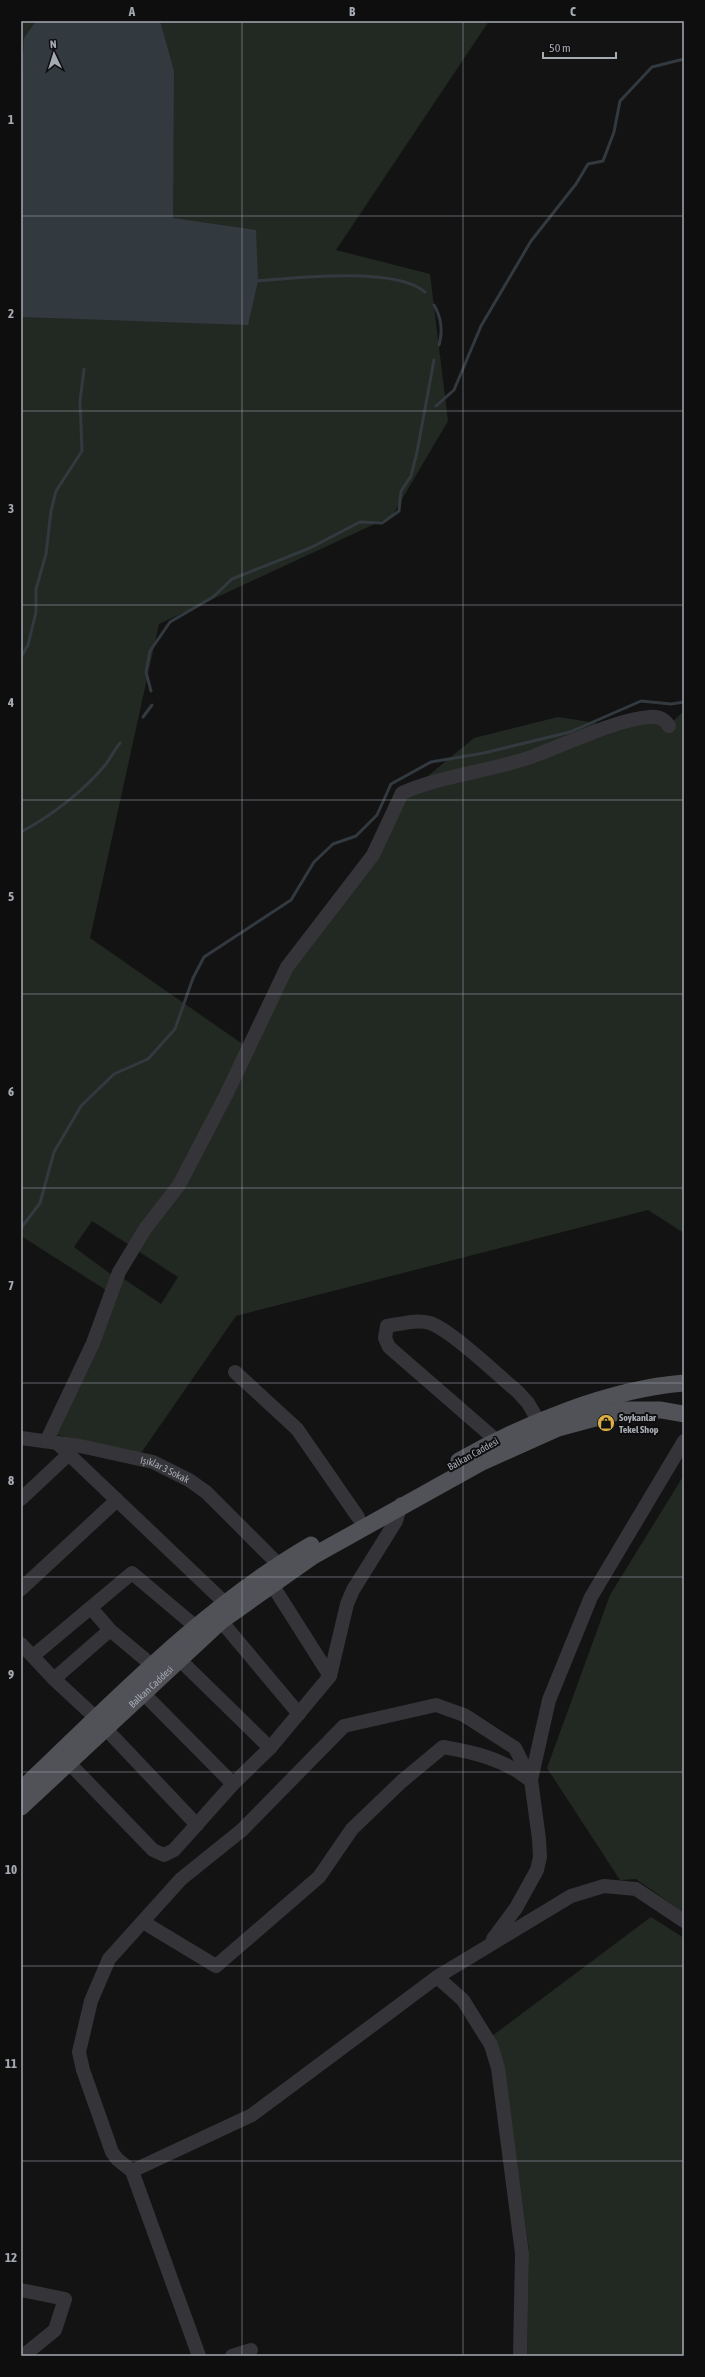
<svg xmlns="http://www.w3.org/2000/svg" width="705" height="2377" font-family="'Asap Condensed',sans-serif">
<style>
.green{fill:#222923}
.water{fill:#32393f}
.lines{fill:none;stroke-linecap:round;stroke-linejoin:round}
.stream{stroke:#32393f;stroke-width:3}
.minor{stroke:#353539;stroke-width:14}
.major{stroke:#515258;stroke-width:17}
.grid{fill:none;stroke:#a6aab3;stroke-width:1;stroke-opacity:0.55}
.labels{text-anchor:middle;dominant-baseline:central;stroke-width:4;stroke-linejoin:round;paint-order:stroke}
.poi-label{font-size:10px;font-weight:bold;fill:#a6aab3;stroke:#0e0e0f;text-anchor:start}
.street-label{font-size:10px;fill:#a6aab3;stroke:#0e0e0f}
.neatline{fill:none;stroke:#a6aab3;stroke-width:1.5}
.grid-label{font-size:13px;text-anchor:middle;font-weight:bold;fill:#a6aab3}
</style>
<rect width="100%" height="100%" fill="#131314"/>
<g class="green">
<path d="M 21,21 L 489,21 L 336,250 L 430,274 L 448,421 L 392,516 L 159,624 L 90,938 L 244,1045 L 176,1183 L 131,1246 L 92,1221 L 74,1247 L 112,1275 L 106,1290 L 21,1236 Z"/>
<path d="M 684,711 L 684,1233 L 648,1210 L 236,1316 L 141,1453 L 57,1435 L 121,1277 L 161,1304 L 178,1277 L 138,1251 L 290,967 L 405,799 L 421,788 L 648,719 L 667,727 Z"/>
<path d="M 558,717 L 603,724 L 528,753 L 423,780 L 474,738 Z"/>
<path d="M 684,1475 L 684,1913 L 636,1879 L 620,1880 L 547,1768 L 610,1595 Z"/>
<path d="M 651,1917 L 684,1938 L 684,2356 L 527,2356 L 529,2250 L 504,2066 L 492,2036 Z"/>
</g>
<path class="water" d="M 36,21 L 160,21 L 174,71 L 173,218 L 256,230 L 258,281 L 248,325 L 21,317 L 21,90 L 24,38 Z"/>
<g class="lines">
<g class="stream">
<path d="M 255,281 C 295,278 395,266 425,292"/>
<path d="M 434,305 C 441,317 443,331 439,345"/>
<path d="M 436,406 L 454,390 L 481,326 L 531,241 L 576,184 L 588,164 L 603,161 L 614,132 L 620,101 L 652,67 L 684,59"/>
<path d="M 21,657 L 28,645 L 36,612 L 36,589 L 46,554 L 51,511 L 56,491 L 82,451 L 80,401 L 84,369"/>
<path d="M 151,691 L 146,672 L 150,651 L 170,622 L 213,597 L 232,579 L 310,548 L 360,522 L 382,523 L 399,511 L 401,491 L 411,476 L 417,452 L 434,360"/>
<path d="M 143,717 L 152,705"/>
<path d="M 21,832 C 51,816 84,791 106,764 C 111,757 115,749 120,743"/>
<path d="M 21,1228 L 40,1203 L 54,1152 L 81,1106 L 114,1074 L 148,1059 L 175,1029 L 193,978 L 204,957 L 291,900 L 314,862 L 333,844 L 356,836 L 377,815 L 391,784 L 431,762 L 484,753 L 570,732 L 641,701 L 671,704 L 684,702"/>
</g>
<g class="minor">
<path d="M 235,1372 L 297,1429 L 358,1517"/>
<path id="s1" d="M 21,1438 L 80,1446 L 153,1462 L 189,1480 L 206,1492 L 278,1564"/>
<path d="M 47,1440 L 93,1343 L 119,1272 L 145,1229 L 179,1185 L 227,1093 L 287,967 L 373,855 L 402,793 C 443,775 488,772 531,757 C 565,745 614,720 649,717 C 658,716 664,718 669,726"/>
<path d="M 496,1440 L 389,1347 L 385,1338 L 387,1326 C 401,1324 416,1319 430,1323 C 451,1330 499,1376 518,1392 L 528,1403 L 539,1422"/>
<path d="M 57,1443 L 224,1602"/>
<path d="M 21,1499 L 69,1454"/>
<path d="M 271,1583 L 330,1676"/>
<path d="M 21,1589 L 117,1500"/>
<path d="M 91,1608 L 110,1630 L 153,1666"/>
<path d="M 221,1621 L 299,1714"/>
<path d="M 21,1644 L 54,1679 L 95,1717"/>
<path d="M 33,1656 L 132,1573 L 196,1627"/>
<path d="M 179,1659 L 270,1748"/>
<path d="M 54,1679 L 110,1630"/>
<path d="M 143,1693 L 233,1784"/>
<path d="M 105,1728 L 197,1825"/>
<path d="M 69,1763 L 153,1850 L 164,1855 L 174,1850 L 233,1784 L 270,1748 L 330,1676 L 347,1604 L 353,1590 L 396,1521 L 401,1504"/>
<path d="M 143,1922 L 216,1966 L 319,1877 L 352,1829 L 401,1782 L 443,1747 C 473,1752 503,1759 527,1778"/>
<path d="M 493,1939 L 516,1908 L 537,1870 L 540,1857 L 539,1839 L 531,1780 L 549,1700 L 591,1597 L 684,1441"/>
<path d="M 437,1977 L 463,2000 L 491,2045 L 498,2068 L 522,2253 L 520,2356"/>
<path d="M 132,2171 L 117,2159 L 112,2152 L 83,2070 L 79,2052 L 91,2001 L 109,1959 L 181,1879 L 242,1830 L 344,1726 L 436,1705 L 464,1715 L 515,1748 L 531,1780"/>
<path d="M 21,2290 L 65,2299 L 55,2330 L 23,2356"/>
<path d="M 199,2356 L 132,2171 L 252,2115 L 437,1977 L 571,1896 L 604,1886 L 636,1889 L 684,1921"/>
<path d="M 232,2356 L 251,2350"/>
</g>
<g class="major">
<path d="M 459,1461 C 524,1424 609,1389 684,1383"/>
<path d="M 21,1790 C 113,1703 201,1609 311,1545"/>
<path id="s2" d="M 21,1807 L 221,1621 L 313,1556 L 480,1463 L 558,1428 L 625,1410 L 661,1410 L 684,1414"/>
</g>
</g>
<path class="grid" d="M 242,21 L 242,2356M 463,21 L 463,2356M 21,216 L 684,216M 21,411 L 684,411M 21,605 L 684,605M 21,800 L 684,800M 21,994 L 684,994M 21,1188 L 684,1188M 21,1383 L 684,1383M 21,1577 L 684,1577M 21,1772 L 684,1772M 21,1966 L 684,1966M 21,2161 L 684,2161"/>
<defs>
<symbol id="shop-disc" viewBox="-11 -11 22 22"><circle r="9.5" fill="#daad45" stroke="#0e0e0f"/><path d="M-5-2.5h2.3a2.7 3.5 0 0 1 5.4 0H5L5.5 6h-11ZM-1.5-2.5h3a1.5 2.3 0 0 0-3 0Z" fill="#111"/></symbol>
</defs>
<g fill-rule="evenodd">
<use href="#shop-disc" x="596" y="1413" width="20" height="20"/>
</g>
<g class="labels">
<g class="poi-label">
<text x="619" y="1417">Soykanlar<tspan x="619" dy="12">Tekel Shop</tspan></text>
</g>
<g class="street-label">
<text transform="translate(473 1454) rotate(-29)">Balkan Caddesi</text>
<text stroke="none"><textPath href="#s1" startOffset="148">Işıklar 3 Sokak</textPath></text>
<text stroke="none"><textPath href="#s2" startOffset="177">Balkan Caddesi</textPath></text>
</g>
</g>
<rect width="705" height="2377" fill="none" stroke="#0e0e0f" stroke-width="44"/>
<g transform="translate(54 54) rotate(356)" stroke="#0e0e0f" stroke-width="3" paint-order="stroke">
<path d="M0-3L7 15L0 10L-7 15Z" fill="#a6aab3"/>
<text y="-6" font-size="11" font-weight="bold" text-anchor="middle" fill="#a6aab3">N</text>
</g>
<path d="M543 52v6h73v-6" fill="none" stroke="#a6aab3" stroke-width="2"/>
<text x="549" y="52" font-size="12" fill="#a6aab3" stroke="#0e0e0f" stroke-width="3" paint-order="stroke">50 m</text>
<rect x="22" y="22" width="661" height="2333" class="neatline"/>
<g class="grid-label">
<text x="132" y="16">A</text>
<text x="352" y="16">B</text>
<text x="573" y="16">C</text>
<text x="11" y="124">1</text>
<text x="11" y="318">2</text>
<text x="11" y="513">3</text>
<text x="11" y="707">4</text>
<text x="11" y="901">5</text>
<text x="11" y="1096">6</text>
<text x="11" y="1290">7</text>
<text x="11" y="1485">8</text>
<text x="11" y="1679">9</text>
<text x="11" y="1874">10</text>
<text x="11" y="2068">11</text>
<text x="11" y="2262">12</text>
</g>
</svg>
